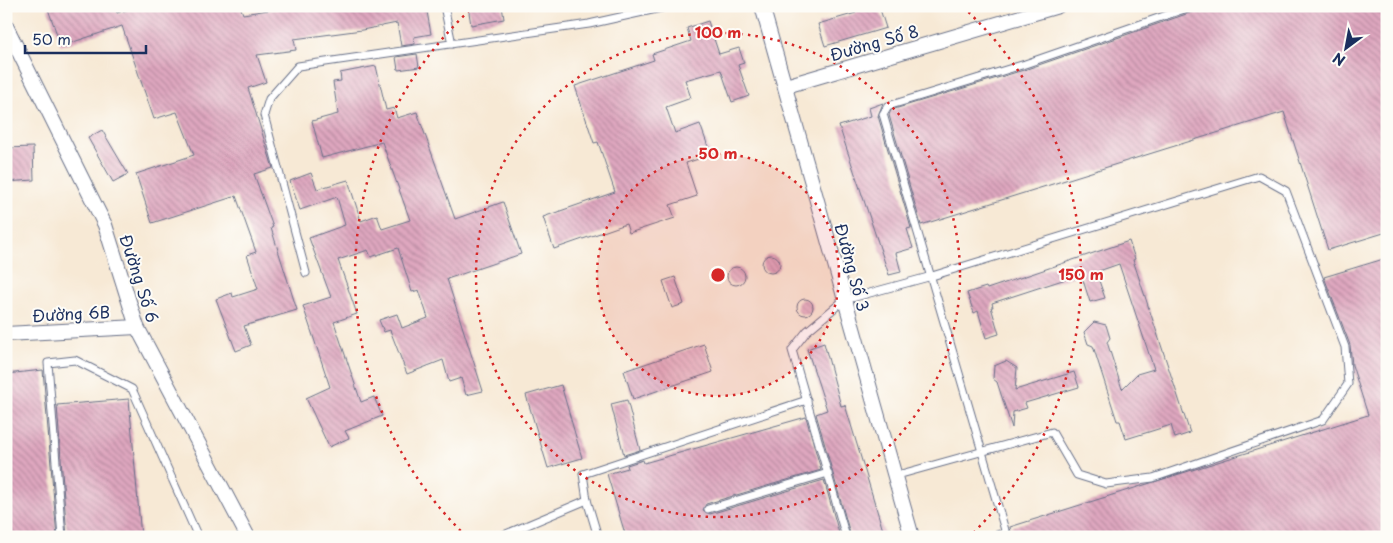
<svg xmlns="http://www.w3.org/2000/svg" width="1393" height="543" font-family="'Playpen Sans',sans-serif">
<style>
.building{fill:url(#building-back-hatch)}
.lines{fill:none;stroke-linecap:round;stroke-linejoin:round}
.service-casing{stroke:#687088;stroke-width:9}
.minor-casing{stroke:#687088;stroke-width:16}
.service{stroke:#fff;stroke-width:7}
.minor{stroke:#fff;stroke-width:14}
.ring{fill:none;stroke:#d62828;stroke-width:2.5;stroke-dasharray:2.5 5}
.labels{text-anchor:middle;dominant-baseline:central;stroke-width:4;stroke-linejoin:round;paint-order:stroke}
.street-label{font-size:16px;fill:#1b2f5e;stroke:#fdfcf7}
.centre{fill:#d62828;stroke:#fdfcf7;stroke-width:2.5}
.ring-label{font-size:15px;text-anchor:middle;font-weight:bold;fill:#d62828;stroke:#fdfcf7;stroke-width:4;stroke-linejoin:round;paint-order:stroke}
</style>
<defs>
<pattern id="building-back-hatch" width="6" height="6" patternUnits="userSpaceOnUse" patternTransform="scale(1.25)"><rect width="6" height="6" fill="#dfa7bf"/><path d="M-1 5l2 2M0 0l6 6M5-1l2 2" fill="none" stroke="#b4889e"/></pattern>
</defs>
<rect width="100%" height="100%" fill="#fdfcf7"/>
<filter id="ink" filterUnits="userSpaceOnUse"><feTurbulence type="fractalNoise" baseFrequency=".02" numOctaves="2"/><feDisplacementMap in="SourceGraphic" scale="10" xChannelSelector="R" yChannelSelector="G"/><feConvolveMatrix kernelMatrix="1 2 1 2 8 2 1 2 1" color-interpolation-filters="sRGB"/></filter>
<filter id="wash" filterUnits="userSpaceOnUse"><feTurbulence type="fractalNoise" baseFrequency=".0096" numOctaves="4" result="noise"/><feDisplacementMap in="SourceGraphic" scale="20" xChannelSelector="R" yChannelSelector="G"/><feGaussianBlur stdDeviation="1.12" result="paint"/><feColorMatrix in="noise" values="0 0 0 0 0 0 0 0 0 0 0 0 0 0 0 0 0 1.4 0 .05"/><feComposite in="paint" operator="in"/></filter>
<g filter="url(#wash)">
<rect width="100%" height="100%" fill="#f7e9d5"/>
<g id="blocks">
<g class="building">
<path d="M 56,6 L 115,6 L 117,13 L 139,6 L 240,6 L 243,14 L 294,6 L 426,6 L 431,34 L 414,37 L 415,44 L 401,46 L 397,23 L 362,30 L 294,39 L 296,50 L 257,55 L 266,82 L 248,88 L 273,168 L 254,174 L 273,227 L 271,228 L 297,310 L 244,326 L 251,345 L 236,351 L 216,299 L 232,293 L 233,297 L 258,289 L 247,255 L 256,252 L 236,196 L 152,223 L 136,174 L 194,155 L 177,112 L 154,119 L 122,26 L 61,46 L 48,9 Z"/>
<path d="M 468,6 L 502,6 L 504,19 L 471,25 Z"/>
<path d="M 854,6 L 879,6 L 886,28 L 825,46 L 818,24 L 856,13 Z"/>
<path d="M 1198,6 L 1387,6 L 1387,232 L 1328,250 L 1284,112 L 921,225 L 889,115 L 891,110 L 1027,69 L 1195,11 Z"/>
<path d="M 708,21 L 719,54 L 739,48 L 744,63 L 738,65 L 749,96 L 732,102 L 721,70 L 685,80 L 691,98 L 666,107 L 675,133 L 700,124 L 711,155 L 686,163 L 697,196 L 670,205 L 675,218 L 629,233 L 626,224 L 554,249 L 543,217 L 615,192 L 598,142 L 594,143 L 575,86 L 654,60 L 652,54 L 691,41 L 687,28 Z"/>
<path d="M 417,54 L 419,67 L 398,70 L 396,57 Z"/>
<path d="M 376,66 L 386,110 L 394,108 L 397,118 L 417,112 L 455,219 L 503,202 L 521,254 L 447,279 L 483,391 L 466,395 L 461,378 L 449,382 L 443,360 L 407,374 L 390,330 L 384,332 L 379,320 L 397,314 L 402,328 L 428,318 L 419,290 L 412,292 L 398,248 L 371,257 L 368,250 L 338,260 L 357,314 L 334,322 L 361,402 L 374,397 L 382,416 L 345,431 L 349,438 L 329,447 L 306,398 L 330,387 L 303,306 L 331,297 L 309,238 L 345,225 L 337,197 L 300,210 L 290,181 L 311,173 L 317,189 L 348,180 L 361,221 L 377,215 L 382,229 L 410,220 L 382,142 L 322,158 L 312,121 L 338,114 L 333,82 L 341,81 L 340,73 Z"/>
<path d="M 883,103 L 878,116 L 911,228 L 907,229 L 913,248 L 896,253 L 901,272 L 889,275 L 839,126 L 871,116 L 869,108 Z"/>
<path d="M 102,130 L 128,174 L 113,182 L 88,138 Z"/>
<path d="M 33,147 L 34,180 L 6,182 L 6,148 Z"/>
<path d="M 1129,241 L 1135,259 L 1133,260 L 1190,433 L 1175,438 L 1171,425 L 1126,439 L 1120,421 L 1117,421 L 1093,346 L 1088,344 L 1084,332 L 1094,322 L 1106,325 L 1110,338 L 1107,342 L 1122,389 L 1137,374 L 1154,369 L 1119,264 L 1096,272 L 1105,298 L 1090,302 L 1081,274 L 992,303 L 993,307 L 991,307 L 999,334 L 986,338 L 978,311 L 974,313 L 967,293 L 986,287 L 987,289 Z"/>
<circle cx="771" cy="264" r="9"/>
<path d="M 1387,258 L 1387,533 L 1375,537 L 1012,537 L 1010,527 L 1368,415 L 1352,365 L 1350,345 L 1324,277 Z"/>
<circle cx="736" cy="276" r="9"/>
<path d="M 675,277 L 684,304 L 672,308 L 663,281 Z"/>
<circle cx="805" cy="307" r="8"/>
<path d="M 824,343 L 841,406 L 845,405 L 885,537 L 851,537 L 816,414 L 827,410 L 807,349 Z"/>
<path d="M 704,344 L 713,372 L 633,399 L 624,371 Z"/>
<path d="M 1006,361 L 1017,368 L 1015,390 L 1074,372 L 1079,387 L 1025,403 L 1027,408 L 1013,412 L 1012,428 L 997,382 L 993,379 L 994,366 Z"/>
<path d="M 43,370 L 57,537 L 6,537 L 6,374 Z"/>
<path d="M 561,385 L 582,458 L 548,468 L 526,395 Z"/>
<path d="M 129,399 L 141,537 L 67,537 L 57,405 Z"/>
<path d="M 627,400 L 640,450 L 624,455 L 611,404 Z"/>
<path d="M 806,417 L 821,470 L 706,504 L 703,510 L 710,514 L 824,480 L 840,537 L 626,537 L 607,474 L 628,468 L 627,465 L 643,460 L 644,463 Z"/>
<path d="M 999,530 L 1001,537 L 988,537 L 988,534 Z"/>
</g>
</g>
</g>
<g filter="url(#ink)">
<use href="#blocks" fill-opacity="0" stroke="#687088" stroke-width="1"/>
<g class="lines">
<defs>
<g id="service">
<path d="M 444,6 L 452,44"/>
<path d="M 306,273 L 264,115 L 269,99 L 298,66 L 589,24 L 670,6"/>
<path d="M 708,509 L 828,473"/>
<path d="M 62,537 L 48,363 L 75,360 L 132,389 L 198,537"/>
<path d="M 499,537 L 587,500"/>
<path d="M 598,537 L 587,500 L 583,474 L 807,400"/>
<path d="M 846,537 L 792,350 L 807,331 L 844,300 L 932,276 L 1259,176 L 1286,191 L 1345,347 L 1348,384 L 1323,420 L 1153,478 L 1106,484 L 1077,475 L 1052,432 L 894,476"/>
<path d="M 1007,537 L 883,114 L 888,106 L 1025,64 L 1193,6"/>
</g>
<g id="minor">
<path d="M 762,6 L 912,537"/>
<path d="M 6,26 L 105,225 L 137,327 L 248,537"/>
<path d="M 786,86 L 1058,6"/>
<path d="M 6,334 L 137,327"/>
</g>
</defs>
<use href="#service" class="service-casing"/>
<use href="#minor" class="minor-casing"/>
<use href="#service" class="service"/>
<use href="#minor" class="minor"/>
</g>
</g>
<circle cx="718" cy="275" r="121" fill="#d62828" fill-opacity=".12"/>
<g class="ring">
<circle cx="718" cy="275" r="121"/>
<circle cx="718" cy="275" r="242"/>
<path d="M466 536A363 363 0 0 1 473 7M963 7A363 363 0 0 1 970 536"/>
</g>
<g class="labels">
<g class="street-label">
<text transform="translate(874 42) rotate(-16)">Đường Số 8</text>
<text transform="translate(853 267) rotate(75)">Đường Số 3</text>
<text transform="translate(140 278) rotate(72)">Đường Số 6</text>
<text transform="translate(71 313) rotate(-3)">Đường 6B</text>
</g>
</g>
<circle cx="718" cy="275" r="8" class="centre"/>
<g class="ring-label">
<text x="718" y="38">100 m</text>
<text x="718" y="159">50 m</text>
<text x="1081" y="280">150 m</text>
</g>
<rect width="1393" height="543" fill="none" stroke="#fdfcf7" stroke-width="25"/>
<g transform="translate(1346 48) rotate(212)" stroke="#fdfcf7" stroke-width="4" paint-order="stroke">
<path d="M0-4L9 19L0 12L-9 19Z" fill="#1b2f5e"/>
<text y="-8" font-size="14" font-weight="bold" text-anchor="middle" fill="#1b2f5e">N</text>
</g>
<path d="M25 45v8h121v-8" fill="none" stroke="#1b2f5e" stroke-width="2.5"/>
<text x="32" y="45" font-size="15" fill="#1b2f5e" stroke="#fdfcf7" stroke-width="4" paint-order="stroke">50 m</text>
</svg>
